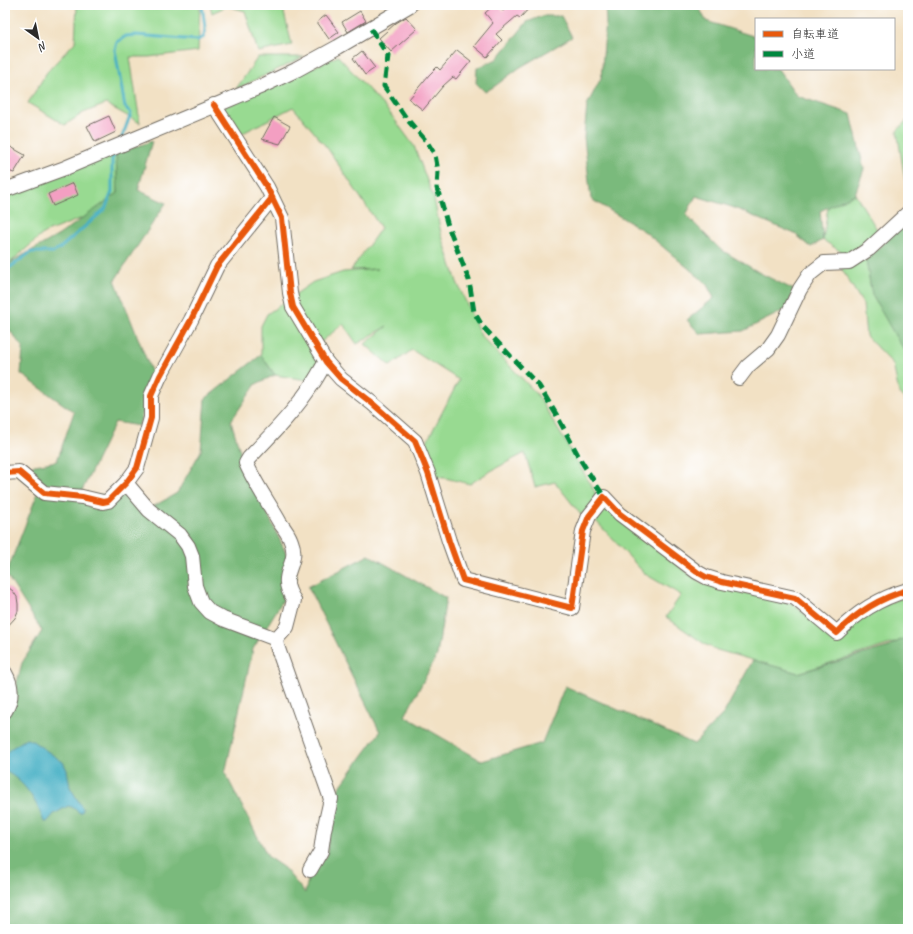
<svg xmlns="http://www.w3.org/2000/svg" width="913" height="934" font-family="Caveat,'Klee One',sans-serif">
<style>
.green{fill:#98da91;stroke:#62825e}
.forest{fill:#7aba7b;stroke:#527253}
.water{fill:#46b0c5;stroke:#386e78}
.lines{fill:none;stroke-linecap:round;stroke-linejoin:round}
.stream{stroke:#46b0c5;stroke-width:3}
.building{fill:#f39fc2}
.minor-casing{stroke:#716b61;stroke-width:16}
.minor{stroke:#fff;stroke-width:14}
.quiet{stroke:#00873e;stroke-width:5;stroke-dasharray:10 5;stroke-linecap:butt}
.cycleway-casing{stroke:#fff;stroke-width:8}
.cycleway{stroke:#e8590c;stroke-width:6}
</style>
<rect width="100%" height="100%" fill="#fff"/>
<filter id="ink" filterUnits="userSpaceOnUse"><feTurbulence type="fractalNoise" baseFrequency=".025" numOctaves="2"/><feDisplacementMap in="SourceGraphic" scale="8" xChannelSelector="R" yChannelSelector="G"/><feConvolveMatrix kernelMatrix="1 2 1 2 8 2 1 2 1" color-interpolation-filters="sRGB"/></filter>
<filter id="wash" filterUnits="userSpaceOnUse"><feTurbulence type="fractalNoise" baseFrequency=".012" numOctaves="4" result="noise"/><feDisplacementMap in="SourceGraphic" scale="16" xChannelSelector="R" yChannelSelector="G"/><feGaussianBlur stdDeviation="0.9" result="paint"/><feColorMatrix in="noise" values="0 0 0 0 0 0 0 0 0 0 0 0 0 0 0 0 0 1.4 0 .05"/><feComposite in="paint" operator="in"/></filter>
<g filter="url(#wash)">
<rect width="100%" height="100%" fill="#f2e1c4"/>
<g class="green">
<path d="M 77,5 L 200,5 L 198,51 L 149,57 L 130,57 L 140,123 L 106,104 L 83,113 L 65,125 L 28,103 L 47,72 L 75,42 Z"/>
<path d="M 210,5 L 288,5 L 284,13 L 292,45 L 258,52 L 245,11 L 227,6 L 212,13 Z"/>
<path d="M 338,56 L 389,112 L 414,146 L 434,199 L 441,233 L 457,282 L 481,336 L 537,394 L 594,490 L 596,496 L 591,507 L 581,515 L 555,482 L 535,487 L 525,453 C 506,463 487,472 470,484 L 445,478 L 433,477 L 424,447 L 459,380 L 412,350 L 390,366 L 365,344 L 387,326 L 357,344 L 343,324 L 321,342 L 337,367 L 313,381 L 275,375 L 261,355 L 261,326 L 267,314 L 313,282 L 343,272 L 378,269 L 351,270 L 381,228 L 328,149 L 293,107 L 241,134 L 222,108 Z"/>
<path d="M 258,57 L 304,57 L 236,89 Z"/>
<path d="M 908,119 L 908,184 L 905,180 L 897,131 Z"/>
<path d="M 116,154 L 118,193 L 90,215 L 44,233 L 5,267 L 5,184 Z"/>
<path d="M 855,194 L 880,234 L 846,255 L 823,240 L 828,207 Z"/>
<path d="M 860,260 L 866,260 L 872,295 L 908,354 L 908,404 L 899,393 L 893,364 L 866,336 L 863,304 L 841,268 Z"/>
<path d="M 602,506 L 701,583 L 792,603 L 831,637 L 879,606 L 908,596 L 908,636 L 897,642 L 798,673 L 717,650 L 706,645 L 666,617 L 681,595 L 645,574 L 596,521 L 596,514 Z"/>
</g>
<g class="forest">
<path d="M 605,5 L 698,5 L 706,21 L 756,37 L 756,69 L 778,69 L 797,96 L 851,114 L 864,169 L 855,194 L 820,211 L 823,240 L 811,247 L 795,234 L 732,207 L 696,196 L 686,215 L 720,249 L 760,273 L 794,290 L 787,309 L 743,331 L 700,334 L 687,320 L 714,298 L 706,283 L 644,231 L 591,199 L 584,137 L 587,105 L 601,78 L 606,22 Z"/>
<path d="M 543,16 L 561,16 L 572,37 L 519,68 L 495,86 L 485,92 L 476,83 L 477,68 L 497,59 L 527,22 Z"/>
<path d="M 152,141 L 138,190 L 166,203 L 115,280 L 153,376 L 139,426 L 115,422 L 78,499 L 125,491 L 149,509 L 177,493 L 201,451 L 205,399 L 261,355 L 275,375 L 256,384 L 231,421 L 243,461 L 297,577 L 253,649 L 225,773 L 268,857 L 284,868 L 305,893 L 310,870 L 327,856 L 331,799 L 380,732 L 308,587 L 369,555 L 446,598 L 437,655 L 405,716 L 482,761 L 542,743 L 565,686 L 694,744 L 724,713 L 753,660 L 798,673 L 888,647 L 908,636 L 908,929 L 5,929 L 5,721 L 15,702 L 17,682 L 22,663 L 42,631 L 6,574 L 42,482 L 19,468 L 57,461 L 74,412 L 21,374 L 23,348 L 5,324 L 5,268 L 13,261 L 59,235 L 118,193 L 116,154 Z"/>
<path d="M 908,219 L 908,355 L 897,339 L 872,295 L 866,260 Z"/>
</g>
<path class="water" d="M 26,739 L 31,740 L 63,762 L 67,770 L 70,787 L 83,809 L 82,812 L 80,813 L 72,807 L 68,806 L 54,814 L 47,822 L 44,822 C 36,801 26,782 5,771 L 5,755 L 10,749 Z"/>
<g class="lines">
<g class="stream">
<path d="M 121,140 L 131,113 L 125,107 L 115,50 L 117,42 L 126,36 L 136,35 L 197,40 L 204,37 L 205,27 L 202,5"/>
<path d="M 5,271 L 31,252 L 54,252 L 59,249 L 105,209 L 112,192 L 112,159 L 115,153"/>
</g>
</g>
<g id="blocks">
<g class="building">
<path d="M 494,5 L 498,5 L 503,11 L 509,5 L 532,5 L 520,18 L 517,16 L 496,34 L 502,40 L 487,57 L 474,46 L 493,23 L 485,13 Z"/>
<path d="M 360,11 L 366,21 L 348,32 L 342,22 Z"/>
<path d="M 326,15 L 339,32 L 329,39 L 317,22 Z"/>
<path d="M 406,17 L 417,29 L 391,52 L 379,38 L 396,23 Z"/>
<path d="M 457,50 L 471,61 L 456,79 L 453,77 L 443,86 L 423,110 L 409,99 L 429,75 L 437,67 L 440,70 Z"/>
<path d="M 362,51 L 375,68 L 365,75 L 353,58 Z"/>
<path d="M 109,116 L 116,132 L 95,142 L 87,126 Z"/>
<path d="M 274,117 L 290,126 L 280,144 L 262,139 Z"/>
<path d="M 9,146 L 25,155 L 14,173 L 5,170 L 5,152 Z"/>
<path d="M 73,183 L 78,195 L 53,206 L 48,194 Z"/>
<path d="M 5,585 L 13,591 L 17,597 L 18,604 L 18,611 L 15,618 L 5,629 Z"/>
</g>
</g>
</g>
<g filter="url(#ink)">
<use href="#blocks" fill-opacity="0" stroke="#716b61" stroke-width="1"/>
<g class="lines">
<defs>
<g id="minor">
<path d="M 214,105 L 267,187 L 282,218 L 290,293 L 293,307 L 326,362 L 341,379 L 373,404 L 415,441 L 428,473 L 449,541 L 463,580 L 572,608 L 583,531 L 589,516 L 604,497 L 620,514 L 697,572 L 706,577 L 722,582 L 795,598 L 837,633 C 857,612 880,598 908,590"/>
<path d="M 5,190 L 65,168 L 262,86 L 296,70 L 338,47 L 410,5"/>
<path d="M 739,378 L 748,366 L 768,349 L 778,335 L 800,289 L 810,274 L 824,263 L 849,262 L 869,249 L 908,213"/>
<path d="M 5,473 L 19,472 L 44,493 L 82,497 L 103,502 L 108,501 L 126,483 L 137,468 L 151,418 L 151,396 L 160,376 L 191,320 L 217,266 L 272,198"/>
<path d="M 126,483 L 149,510 L 180,535 L 188,546 L 192,556 L 195,586 L 201,602 L 210,612 L 223,619 L 276,639"/>
<path d="M 276,639 L 287,627 L 294,600 C 275,573 301,566 291,541 C 289,535 284,528 280,523 C 269,503 255,484 246,463 L 249,458 C 272,434 295,411 313,383 C 318,376 321,369 326,362"/>
<path d="M 276,639 L 277,646 L 331,799 L 324,830 L 321,851 L 310,870"/>
<path d="M 5,673 C 12,685 13,699 5,711"/>
</g>
</defs>
<use href="#minor" class="minor-casing"/>
<use href="#minor" class="minor"/>
<path class="quiet" d="M 371,29 L 388,56 L 384,86 L 406,118 L 427,142 L 435,155 L 438,171 L 437,188 L 448,226 L 469,280 L 474,312 L 483,327 L 539,386 L 556,414 L 580,459 L 604,497"/>
<defs>
<g id="cycleway">
<path d="M 214,105 L 267,187 L 282,218 L 290,293 L 293,307 L 326,362 L 341,379 L 373,404 L 415,441 L 428,473 L 449,541 L 463,580 L 572,608 L 583,531 L 589,516 L 604,497 L 620,514 L 697,572 L 706,577 L 722,582 L 795,598 L 837,633 C 857,612 880,598 908,590"/>
<path d="M 5,473 L 19,472 L 44,493 L 82,497 L 103,502 L 108,501 L 126,483 L 137,468 L 151,418 L 151,396 L 160,376 L 191,320 L 217,266 L 272,198"/>
</g>
</defs>
<use href="#cycleway" class="cycleway-casing"/>
<use href="#cycleway" class="cycleway"/>
</g>
</g>
<rect width="913" height="934" fill="none" stroke="#fff" stroke-width="20"/>
<rect x="755" y="18" width="140" height="52" fill="#ffffff" stroke="#aaaaaa"/>
<rect x="763" y="31" width="20" height="6" fill="#e8590c" stroke="#aaaaaa"/>
<text x="791" y="38" font-size="12" fill="#2b2b2b">自転車道</text>
<rect x="763" y="51" width="20" height="6" fill="#00873e" stroke="#aaaaaa"/>
<text x="791" y="58" font-size="12" fill="#2b2b2b">小道</text>
<g transform="translate(38 38) rotate(147)" stroke="#ffffff" stroke-width="3" paint-order="stroke">
<path d="M0-3L7 15L0 10L-7 15Z" fill="#2b2b2b"/>
<text y="-6" font-size="11" font-weight="bold" text-anchor="middle" fill="#2b2b2b">N</text>
</g>
</svg>
